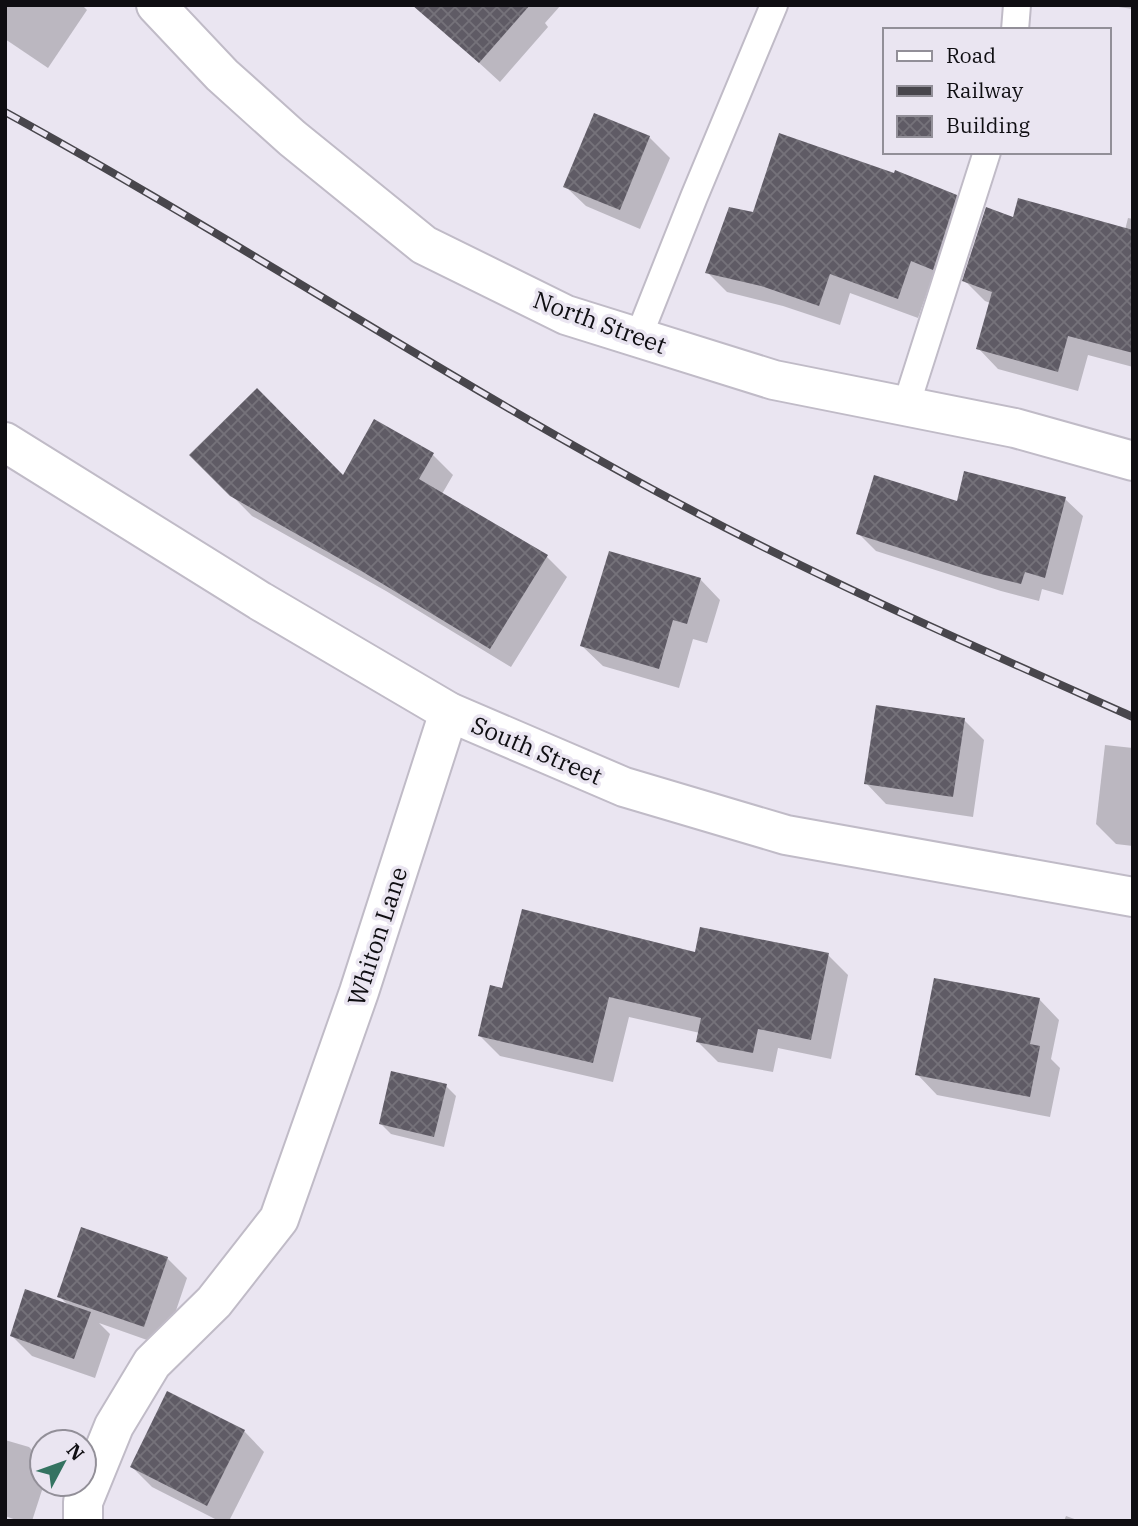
<svg xmlns="http://www.w3.org/2000/svg" width="1138" height="1526" font-family="'IBM Plex Serif',serif">
<style>
.shadow{fill:#0003}
.building{fill:url(#building-cross-hatch)}
.lines{fill:none;stroke-linecap:round;stroke-linejoin:round}
.lane-casing{stroke:#c0bbc7;stroke-width:30}
.street-casing{stroke:#c0bbc7;stroke-width:42}
.secondary-casing{stroke:#c0bbc7;stroke-width:42}
.lane{stroke:#fff;stroke-width:26}
.street{stroke:#fff;stroke-width:38}
.secondary{stroke:#fff;stroke-width:38}
.rail-casing{stroke:#48464c;stroke-width:8}
.rail{stroke:#eae5f1;stroke-width:5;stroke-dasharray:16;stroke-linecap:butt}
.labels{text-anchor:middle;dominant-baseline:central;stroke-width:7;stroke-linejoin:round;paint-order:stroke}
.street-label{font-size:24px;fill:#0f0e12;stroke:#eae5f1}
</style>
<defs>
<pattern id="building-cross-hatch" width="8" height="8" patternUnits="userSpaceOnUse" patternTransform="scale(1.75)"><rect width="8" height="8" fill="#5f5b65"/><path d="M0 0l8 8M0 8l8-8" fill="none" stroke="#75727a"/></pattern>
</defs>
<rect width="100%" height="100%" fill="#eae5f1"/>
<g class="shadow">
<path d="M 5,5 L 82,5 L 87,10 L 48,68 L 5,39 Z"/>
<path d="M 460,5 L 561,5 L 545,23 L 548,27 L 500,82 L 440,27 Z"/>
<path d="M 1104,5 L 1133,5 L 1133,9 Z"/>
<path d="M 595,115 L 649,137 L 670,158 L 640,229 L 586,206 L 565,186 Z"/>
<path d="M 956,196 L 976,217 L 953,289 L 931,281 L 918,318 L 850,293 L 840,325 L 783,306 L 727,292 L 707,272 L 754,214 Z"/>
<path d="M 1128,218 L 1133,219 L 1133,367 L 1088,355 L 1078,391 L 998,369 L 978,348 L 990,303 L 985,301 L 964,280 L 1014,220 L 1125,230 Z"/>
<path d="M 192,455 L 343,478 L 433,455 L 453,475 L 442,494 L 547,557 L 567,577 L 511,667 L 386,591 L 252,516 Z"/>
<path d="M 1065,499 L 1083,516 L 1063,595 L 1042,589 L 1039,601 L 1001,591 L 876,551 L 858,533 L 958,503 Z"/>
<path d="M 700,579 L 720,600 L 707,643 L 693,639 L 679,688 L 603,666 L 582,646 Z"/>
<path d="M 964,720 L 984,740 L 973,817 L 886,804 L 866,783 Z"/>
<path d="M 1105,745 L 1133,748 L 1133,846 L 1116,844 L 1096,824 Z"/>
<path d="M 697,954 L 828,955 L 848,975 L 831,1059 L 778,1048 L 773,1072 L 718,1062 L 698,1042 L 700,1033 L 629,1017 L 613,1082 L 500,1056 L 480,1036 L 503,991 Z"/>
<path d="M 1039,999 L 1059,1020 L 1051,1059 L 1060,1068 L 1050,1117 L 937,1095 L 917,1074 Z"/>
<path d="M 446,1086 L 456,1096 L 444,1147 L 391,1134 L 381,1124 Z"/>
<path d="M 167,1258 L 187,1278 L 164,1346 L 99,1323 L 110,1334 L 95,1378 L 32,1356 L 12,1336 L 70,1307 L 59,1296 Z"/>
<path d="M 244,1431 L 264,1452 L 229,1521 L 219,1521 L 152,1487 L 132,1467 Z"/>
<path d="M 5,1440 L 29,1447 L 42,1460 L 42,1484 L 44,1484 L 32,1521 L 19,1521 L 5,1516 Z"/>
<path d="M 1066,1516 L 1080,1521 L 1064,1521 Z"/>
</g>
<g class="building">
<path d="M 412,5 L 530,5 L 479,63 Z"/>
<path d="M 594,113 L 650,136 L 620,210 L 563,187 Z"/>
<path d="M 779,133 L 894,173 L 895,170 L 957,195 L 933,270 L 911,261 L 898,299 L 830,274 L 819,306 L 761,286 L 705,273 L 729,207 L 753,212 Z"/>
<path d="M 1018,198 L 1133,230 L 1133,353 L 1068,336 L 1058,372 L 976,349 L 992,292 L 962,281 L 986,207 L 1013,217 Z"/>
<path d="M 257,388 L 343,475 L 374,419 L 434,453 L 419,479 L 548,555 L 490,649 L 363,572 L 230,496 L 189,455 Z"/>
<path d="M 964,471 L 1066,497 L 1045,578 L 1025,572 L 1021,584 L 981,574 L 856,534 L 874,475 L 957,501 Z"/>
<path d="M 609,551 L 701,578 L 687,624 L 673,620 L 659,669 L 580,646 Z"/>
<path d="M 876,705 L 965,718 L 953,797 L 864,784 Z"/>
<path d="M 522,909 L 695,952 L 700,927 L 829,953 L 811,1040 L 758,1029 L 753,1053 L 696,1042 L 701,1018 L 609,997 L 593,1063 L 478,1036 L 490,985 L 502,988 Z"/>
<path d="M 934,978 L 1040,998 L 1030,1044 L 1040,1046 L 1030,1097 L 915,1075 Z"/>
<path d="M 391,1071 L 447,1084 L 434,1137 L 379,1124 Z"/>
<path d="M 81,1227 L 168,1257 L 144,1327 L 57,1297 Z"/>
<path d="M 25,1289 L 91,1312 L 74,1359 L 10,1336 Z"/>
<path d="M 167,1391 L 245,1430 L 207,1506 L 130,1467 Z"/>
</g>
<g class="lines">
<defs>
<g id="lane">
<path d="M 1015,30 L 1017,5"/>
<path d="M 638,338 L 694,197 L 774,5"/>
<path d="M 906,406 L 987,152"/>
</g>
<path id="street" d="M 83,1521 L 83,1502 L 114,1426 L 152,1363 L 214,1302 L 279,1219 L 359,992 L 449,712"/>
<g id="secondary">
<path d="M 156,5 L 222,75 L 292,138 L 424,245 L 566,315 L 774,380 L 1015,428 L 1133,461"/>
<path d="M 5,442 L 260,601 L 449,712 L 624,787 L 786,835 L 1133,897"/>
</g>
</defs>
<use href="#lane" class="lane-casing"/>
<use href="#street" class="street-casing"/>
<use href="#secondary" class="secondary-casing"/>
<use href="#lane" class="lane"/>
<use href="#street" class="street"/>
<use href="#secondary" class="secondary"/>
<defs>
<path id="rail" d="M 5,112 C 233,237 449,381 678,503 C 826,582 980,649 1133,717"/>
</defs>
<use href="#rail" class="rail-casing"/>
<use href="#rail" class="rail"/>
</g>
<g class="labels">
<g class="street-label">
<text transform="translate(600 322) rotate(20)">North Street</text>
<text transform="translate(537 750) rotate(23)">South Street</text>
<text transform="translate(377 936) rotate(-72)">Whiton Lane</text>
</g>
</g>
<rect width="1138" height="1526" fill="none" stroke="#0f0e12" stroke-width="14"/>
<rect x="883" y="28" width="228" height="126" fill="#eae5f1" stroke="#928f98" stroke-width="2"/>
<rect x="897" y="51" width="35" height="10" fill="#ffffff" stroke="#928f98" stroke-width="2"/>
<text x="946" y="63" font-size="21" fill="#0f0e12">Road</text>
<rect x="897" y="86" width="35" height="10" fill="#48464c" stroke="#928f98" stroke-width="2"/>
<text x="946" y="98" font-size="21" fill="#0f0e12">Railway</text>
<rect x="897" y="116" width="35" height="21" fill="url(#building-cross-hatch)" stroke="#928f98" stroke-width="2"/>
<text x="946" y="133" font-size="21" fill="#0f0e12">Building</text>
<g transform="translate(63 1463) rotate(49)"><circle r="33" fill="#eae5f1" stroke="#928f98" stroke-width="2"/>
<path d="M0-5L12 26L0 18L-12 26Z" fill="#347361"/>
<text y="-10" font-size="19" font-weight="bold" text-anchor="middle" fill="#0f0e12">N</text>
</g>
</svg>
